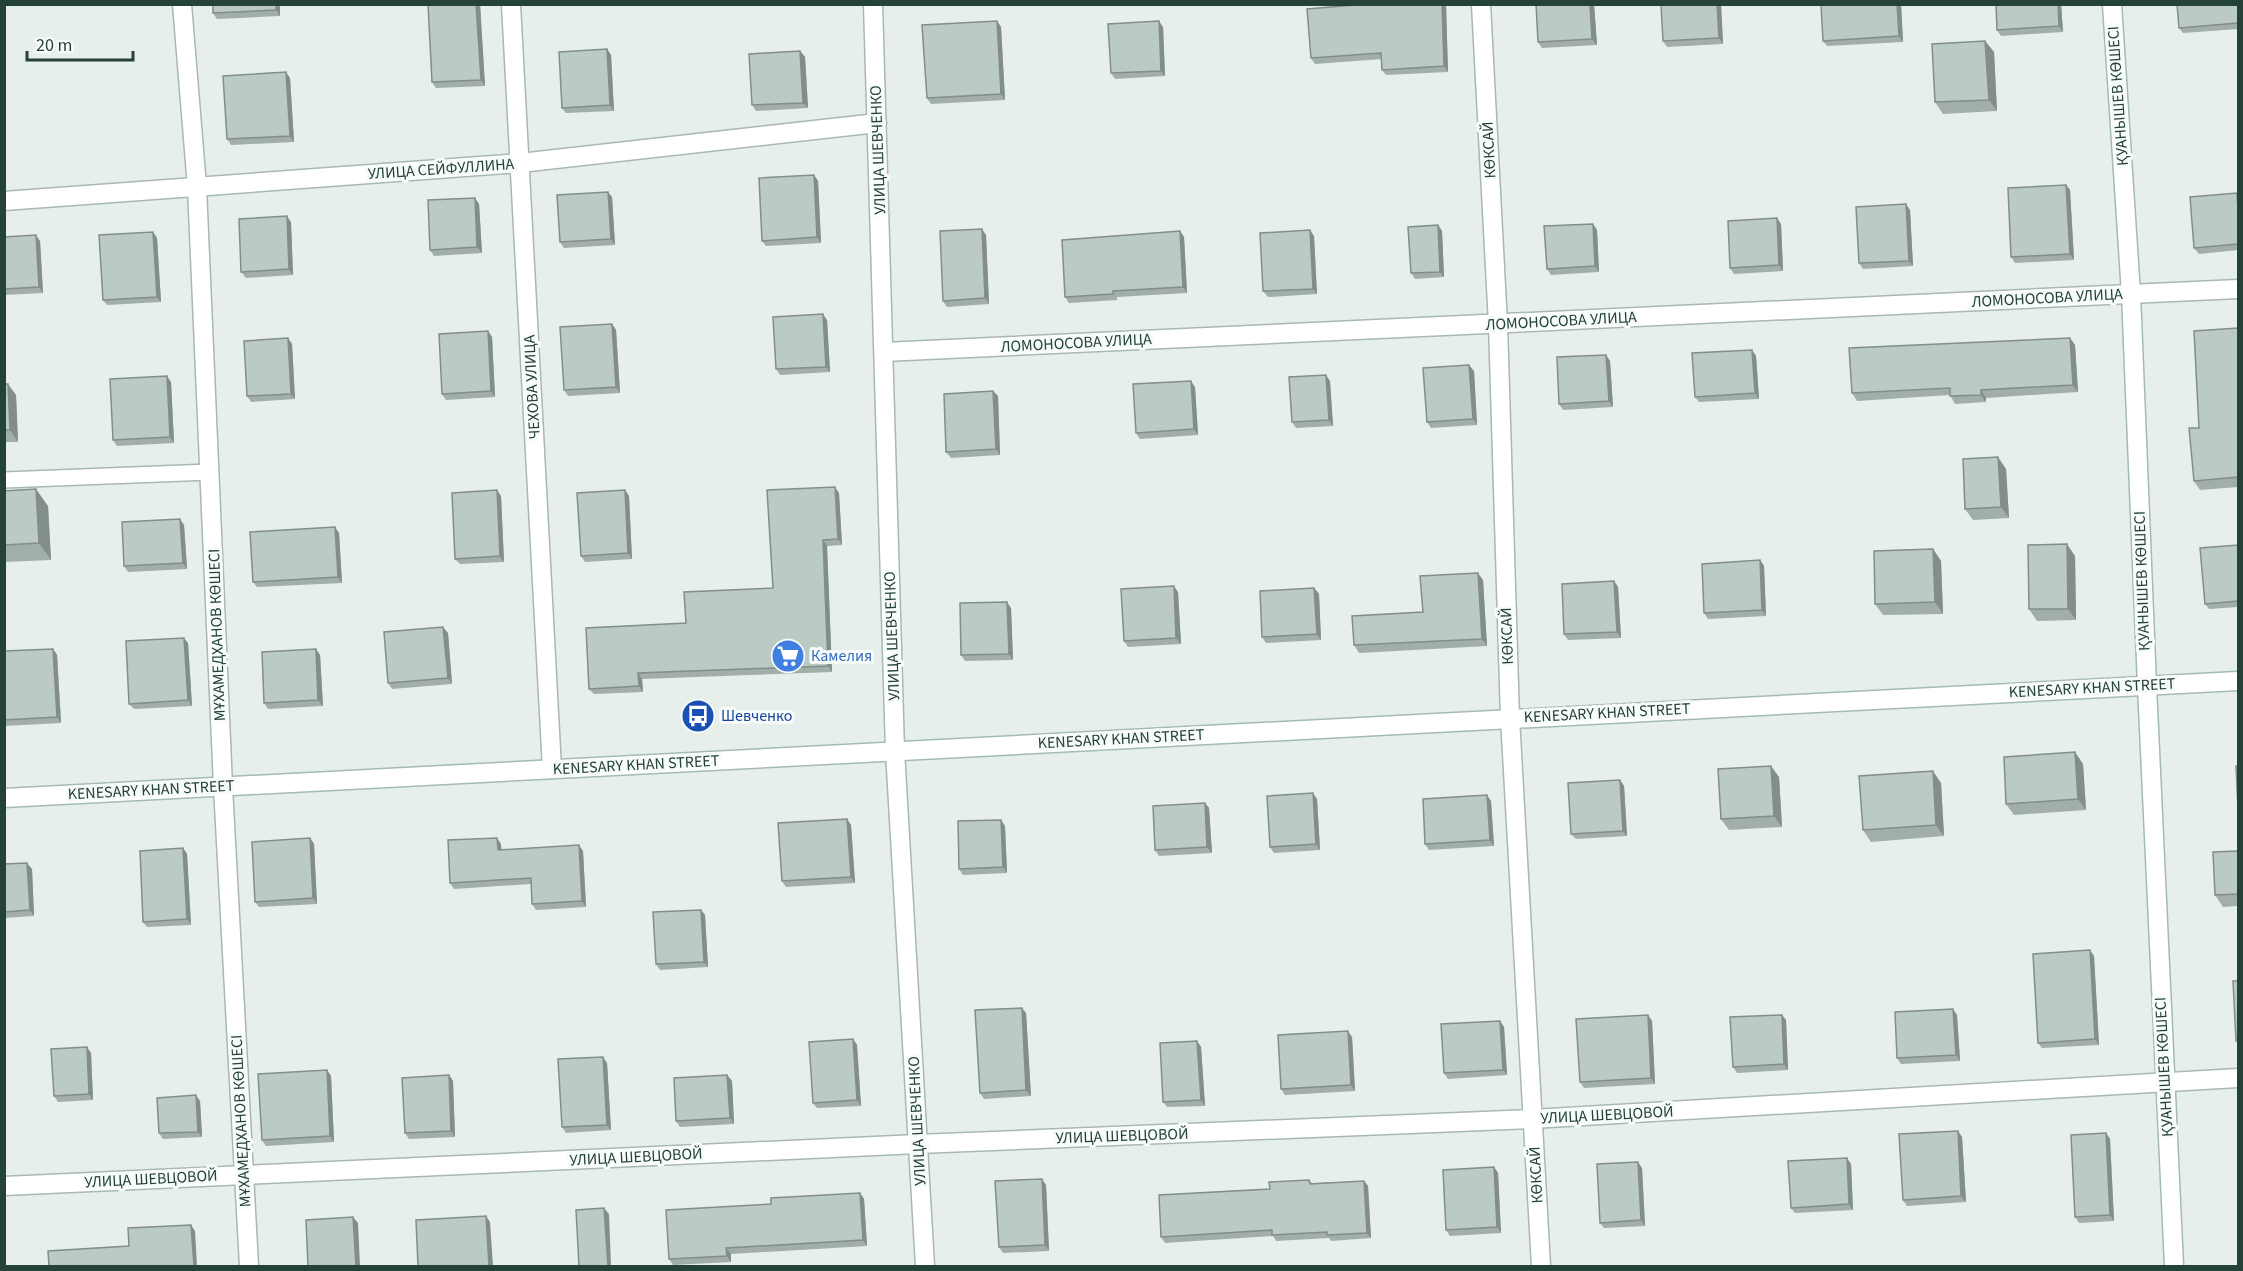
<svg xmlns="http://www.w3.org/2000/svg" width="2243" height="1271" font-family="'Source Sans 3',sans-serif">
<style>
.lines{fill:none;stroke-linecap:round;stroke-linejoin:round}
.lane-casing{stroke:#a8b8b2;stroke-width:18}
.street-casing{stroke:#a8b8b2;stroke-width:21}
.secondary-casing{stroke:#a4bbb3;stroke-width:21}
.lane{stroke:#fff;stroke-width:15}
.street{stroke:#fff;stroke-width:18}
.secondary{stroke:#fff;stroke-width:18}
.wall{fill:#a1aea9}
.shaded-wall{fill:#838d89}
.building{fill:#bbcac4;stroke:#838d89;stroke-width:1.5}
.labels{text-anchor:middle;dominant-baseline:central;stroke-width:6;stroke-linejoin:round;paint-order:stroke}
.street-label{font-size:16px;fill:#24423a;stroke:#f7fbf9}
.shop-label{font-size:16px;fill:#366cbe;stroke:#f7fbf9;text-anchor:start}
.transit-label{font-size:16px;fill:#164399;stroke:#f7fbf9;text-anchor:start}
</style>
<rect width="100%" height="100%" fill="#e6efeb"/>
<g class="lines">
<defs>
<path id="lane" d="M 4,480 L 210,472"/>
<g id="street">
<path d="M 182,4 L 197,187 L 223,787 L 249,1266"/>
<path d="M 511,4 L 552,769"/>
<path d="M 873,4 L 895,751 L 925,1266"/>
<path d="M 1481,4 L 1498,324 L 1510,718 L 1541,1266"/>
<path d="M 4,201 L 520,163 L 877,123"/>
<path d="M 884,352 L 2238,289"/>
<path d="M 4,1186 L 918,1144 L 1532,1119 L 2238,1078"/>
</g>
<g id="secondary">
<path d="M 2112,4 L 2131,294 L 2147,686 L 2174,1266"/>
<path d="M 4,798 L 2238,681"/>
</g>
</defs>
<use href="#lane" class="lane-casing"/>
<use href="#street" class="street-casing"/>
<use href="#secondary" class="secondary-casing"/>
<use href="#lane" class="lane"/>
<use href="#street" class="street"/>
<use href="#secondary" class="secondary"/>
</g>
<g class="wall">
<path d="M 213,4 L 280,4 L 280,16 L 217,19 L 213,13 Z"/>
<path d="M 428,4 L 480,4 L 485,86 L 436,88 L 432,82 Z"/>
<path d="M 1446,4 L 1448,72 L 1386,75 L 1382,70 L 1382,59 L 1315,64 L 1311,58 Z"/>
<path d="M 1536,4 L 1594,4 L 1597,45 L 1542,48 L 1538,42 Z"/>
<path d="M 1721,4 L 1723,44 L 1667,47 L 1663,41 Z"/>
<path d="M 1901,4 L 1903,42 L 1827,46 L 1823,41 Z"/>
<path d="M 2061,4 L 2063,32 L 2001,36 L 1997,30 Z"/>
<path d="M 2238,4 L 2238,29 L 2183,33 L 2179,28 Z"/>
<path d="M 997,21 L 1001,27 L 1005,100 L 931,104 L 927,98 Z"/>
<path d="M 1163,27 L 1165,76 L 1115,79 L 1111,73 Z"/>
<path d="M 1985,41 L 1994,52 L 1997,111 L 1943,114 L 1935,102 Z"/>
<path d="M 607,49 L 611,55 L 614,111 L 566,113 L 562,108 Z"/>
<path d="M 800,51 L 805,57 L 808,108 L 756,111 L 752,105 Z"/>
<path d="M 290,78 L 294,142 L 231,145 L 227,139 Z"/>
<path d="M 814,175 L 818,181 L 821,243 L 766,246 L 762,241 Z"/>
<path d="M 2066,185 L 2070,190 L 2074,260 L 2015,263 L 2011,257 Z"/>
<path d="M 2238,194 L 2238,250 L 2199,254 L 2194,248 Z"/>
<path d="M 612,197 L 615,245 L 564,248 L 560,242 Z"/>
<path d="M 479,204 L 482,253 L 434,256 L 430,250 Z"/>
<path d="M 1910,210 L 1913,266 L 1863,269 L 1859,263 Z"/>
<path d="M 291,222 L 293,275 L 246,278 L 241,272 Z"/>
<path d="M 1593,224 L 1597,230 L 1599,272 L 1551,275 L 1547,269 Z"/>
<path d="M 1781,224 L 1783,271 L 1734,274 L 1730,268 Z"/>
<path d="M 1438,225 L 1442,231 L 1444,277 L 1415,279 L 1411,273 Z"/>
<path d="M 1180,231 L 1184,237 L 1187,293 L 1117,297 L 1117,300 L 1069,303 L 1065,297 Z"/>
<path d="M 153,232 L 157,238 L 161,302 L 107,305 L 103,300 Z"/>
<path d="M 986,235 L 989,304 L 947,307 L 943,301 Z"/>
<path d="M 1314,236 L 1317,294 L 1268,297 L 1263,291 Z"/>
<path d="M 4,237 L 40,241 L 43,293 L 4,295 Z"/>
<path d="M 827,320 L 830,372 L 780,375 L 776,369 Z"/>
<path d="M 612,324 L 616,330 L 620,393 L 568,396 L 564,390 Z"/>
<path d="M 2238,328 L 2238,487 L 2200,490 L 2194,481 L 2199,428 Z"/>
<path d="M 488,331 L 492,337 L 495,397 L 446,400 L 442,394 Z"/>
<path d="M 2070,338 L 2075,345 L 2078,392 L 1986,398 L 1986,402 L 1955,404 L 1950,395 L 1857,401 L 1852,393 Z"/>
<path d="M 292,344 L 295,399 L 251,402 L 247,396 Z"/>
<path d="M 1752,350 L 1756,356 L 1759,399 L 1699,402 L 1695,397 Z"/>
<path d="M 1606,355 L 1610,361 L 1613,407 L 1563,410 L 1559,404 Z"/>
<path d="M 1474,371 L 1477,425 L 1431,428 L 1427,422 Z"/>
<path d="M 1330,381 L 1333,426 L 1296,428 L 1292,422 Z"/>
<path d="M 171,382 L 174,443 L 117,446 L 113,440 Z"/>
<path d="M 4,384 L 16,395 L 18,442 L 4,442 Z"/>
<path d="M 1195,387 L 1198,435 L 1140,439 L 1136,433 Z"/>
<path d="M 998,396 L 1000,455 L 951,458 L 946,452 Z"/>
<path d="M 2006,469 L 2009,518 L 1973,520 L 1965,509 Z"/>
<path d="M 625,490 L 629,496 L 632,559 L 585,562 L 581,556 Z"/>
<path d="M 4,491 L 48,506 L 51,560 L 4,562 Z"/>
<path d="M 839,493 L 842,545 L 827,546 L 832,672 L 642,679 L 643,692 L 594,694 L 589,689 L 686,623 L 773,588 Z"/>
<path d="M 501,496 L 504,562 L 460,564 L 455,559 Z"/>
<path d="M 184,525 L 187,569 L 128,572 L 124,566 Z"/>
<path d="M 339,533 L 342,583 L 257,587 L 253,582 Z"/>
<path d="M 2238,545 L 2238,607 L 2209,609 L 2205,604 Z"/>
<path d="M 1933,549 L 1941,561 L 1943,614 L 1883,615 L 1875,604 Z"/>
<path d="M 2075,556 L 2076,620 L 2037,621 L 2029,609 Z"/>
<path d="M 1760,560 L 1764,566 L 1766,616 L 1708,619 L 1704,613 Z"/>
<path d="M 1483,580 L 1487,646 L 1359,653 L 1354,645 L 1423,612 Z"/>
<path d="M 1614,581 L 1618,587 L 1621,638 L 1568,640 L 1564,634 Z"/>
<path d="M 1314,588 L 1319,594 L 1321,640 L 1266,643 L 1262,637 Z"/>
<path d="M 1178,592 L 1181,644 L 1128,647 L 1124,641 Z"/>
<path d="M 1011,608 L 1013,660 L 965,661 L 961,655 Z"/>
<path d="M 448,633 L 452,684 L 392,689 L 388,683 Z"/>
<path d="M 188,643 L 192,706 L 134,709 L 129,704 Z"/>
<path d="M 53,649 L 57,655 L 61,723 L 4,726 L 4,651 Z"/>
<path d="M 316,649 L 320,655 L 323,706 L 268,709 L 264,703 Z"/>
<path d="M 2083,764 L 2086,810 L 2014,815 L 2006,804 Z"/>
<path d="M 1779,777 L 1782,827 L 1729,830 L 1721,819 Z"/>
<path d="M 1620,780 L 1624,786 L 1627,836 L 1576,839 L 1571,834 Z"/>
<path d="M 1941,783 L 1944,836 L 1871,842 L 1863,830 Z"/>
<path d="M 1317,799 L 1320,850 L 1274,853 L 1270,847 Z"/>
<path d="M 1491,801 L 1494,846 L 1429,850 L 1425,844 Z"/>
<path d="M 1205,803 L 1209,808 L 1212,853 L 1159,856 L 1155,850 Z"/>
<path d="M 847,819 L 851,825 L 855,883 L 786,887 L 782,881 Z"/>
<path d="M 1001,820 L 1005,826 L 1007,873 L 963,875 L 959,869 Z"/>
<path d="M 310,838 L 314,844 L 317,904 L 259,907 L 255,902 Z"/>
<path d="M 501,844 L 501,850 L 583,851 L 586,907 L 536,910 L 532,904 L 531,884 L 454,889 L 450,883 Z"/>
<path d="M 183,848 L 187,854 L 191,925 L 147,927 L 143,922 Z"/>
<path d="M 2238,851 L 2238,906 L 2223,907 L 2215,895 Z"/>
<path d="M 4,864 L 32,869 L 34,916 L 4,918 Z"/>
<path d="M 701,910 L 705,915 L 708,967 L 660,970 L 656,964 Z"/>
<path d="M 2094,956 L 2099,1045 L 2042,1048 L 2038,1043 Z"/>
<path d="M 1022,1008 L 1026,1013 L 1031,1096 L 984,1099 L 980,1093 Z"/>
<path d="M 1648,1015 L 1652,1021 L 1655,1084 L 1584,1088 L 1580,1082 Z"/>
<path d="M 1782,1015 L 1786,1020 L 1788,1070 L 1737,1073 L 1733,1067 Z"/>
<path d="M 1957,1015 L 1960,1061 L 1901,1064 L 1897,1058 Z"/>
<path d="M 1500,1021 L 1504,1027 L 1507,1075 L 1448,1079 L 1444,1073 Z"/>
<path d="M 1352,1037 L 1355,1091 L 1285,1095 L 1281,1089 Z"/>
<path d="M 853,1039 L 857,1045 L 861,1106 L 817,1108 L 813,1103 Z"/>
<path d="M 1197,1041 L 1201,1047 L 1205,1106 L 1167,1107 L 1163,1102 Z"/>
<path d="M 91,1053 L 93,1100 L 58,1102 L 54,1096 Z"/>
<path d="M 607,1063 L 611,1130 L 566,1133 L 562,1127 Z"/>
<path d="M 327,1070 L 331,1076 L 334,1142 L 266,1146 L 262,1140 Z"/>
<path d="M 449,1075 L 453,1081 L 455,1137 L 409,1139 L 405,1133 Z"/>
<path d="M 727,1075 L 732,1081 L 734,1124 L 680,1127 L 676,1121 Z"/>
<path d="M 200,1101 L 202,1137 L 163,1139 L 159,1133 Z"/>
<path d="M 1958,1131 L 1962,1137 L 1966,1202 L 1907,1206 L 1903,1200 Z"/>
<path d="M 2106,1133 L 2110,1139 L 2114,1221 L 2079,1223 L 2075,1217 Z"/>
<path d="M 1851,1164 L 1853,1210 L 1795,1213 L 1791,1208 Z"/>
<path d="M 1494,1167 L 1498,1173 L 1501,1233 L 1450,1236 L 1446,1230 Z"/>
<path d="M 1642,1168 L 1645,1226 L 1604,1228 L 1600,1223 Z"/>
<path d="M 1309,1180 L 1312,1183 L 1364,1181 L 1368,1186 L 1371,1238 L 1331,1241 L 1329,1238 L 1276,1241 L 1273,1236 L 1165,1243 L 1161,1237 L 1270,1189 Z"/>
<path d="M 1046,1185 L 1049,1251 L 1003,1253 L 999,1247 Z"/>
<path d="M 860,1193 L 864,1199 L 867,1246 L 731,1254 L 731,1262 L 673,1265 L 669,1259 L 771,1204 Z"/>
</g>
<g class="shaded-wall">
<path d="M 276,4 L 280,4 L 280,16 L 276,10 Z"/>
<path d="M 476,4 L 480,4 L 485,86 L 481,80 Z"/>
<path d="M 1442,4 L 1446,4 L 1448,72 L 1444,66 Z"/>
<path d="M 1590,4 L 1594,4 L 1597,45 L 1592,39 Z"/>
<path d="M 1717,4 L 1721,4 L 1723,44 L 1719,38 Z"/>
<path d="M 1897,4 L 1901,4 L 1903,42 L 1899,36 Z"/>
<path d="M 2058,4 L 2061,4 L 2063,32 L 2059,26 Z"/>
<path d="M 997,21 L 1001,27 L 1005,100 L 1001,94 Z"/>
<path d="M 1159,21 L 1163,27 L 1165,76 L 1161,71 Z"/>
<path d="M 1985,41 L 1994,52 L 1997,111 L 1989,100 Z"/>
<path d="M 607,49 L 611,55 L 614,111 L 610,105 Z"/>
<path d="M 800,51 L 805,57 L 808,108 L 803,103 Z"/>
<path d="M 286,72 L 290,78 L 294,142 L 290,136 Z"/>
<path d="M 814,175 L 818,181 L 821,243 L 817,237 Z"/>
<path d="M 2066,185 L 2070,190 L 2074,260 L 2070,254 Z"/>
<path d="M 608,192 L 612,197 L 615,245 L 611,239 Z"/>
<path d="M 475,198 L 479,204 L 482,253 L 477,247 Z"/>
<path d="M 1906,204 L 1910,210 L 1913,266 L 1909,261 Z"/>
<path d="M 287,216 L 291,222 L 293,275 L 289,269 Z"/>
<path d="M 1777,218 L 1781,224 L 1783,271 L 1779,265 Z"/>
<path d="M 1593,224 L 1597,230 L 1599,272 L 1595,266 Z"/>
<path d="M 1438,225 L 1442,231 L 1444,277 L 1440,272 Z"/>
<path d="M 982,229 L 986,235 L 989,304 L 985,298 Z"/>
<path d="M 1310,230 L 1314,236 L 1317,294 L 1313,289 Z"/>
<path d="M 1180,231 L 1184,237 L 1187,293 L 1183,287 Z"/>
<path d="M 153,232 L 157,238 L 161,302 L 157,297 Z"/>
<path d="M 36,235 L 40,241 L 43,293 L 39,287 Z"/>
<path d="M 823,314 L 827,320 L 830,372 L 826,367 Z"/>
<path d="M 612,324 L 616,330 L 620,393 L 616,387 Z"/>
<path d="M 488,331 L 492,337 L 495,397 L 491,391 Z"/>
<path d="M 288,338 L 292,344 L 295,399 L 291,394 Z"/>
<path d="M 2070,338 L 2075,345 L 2078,392 L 2073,385 Z"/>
<path d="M 1752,350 L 1756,356 L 1759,399 L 1755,393 Z"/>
<path d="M 1606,355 L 1610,361 L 1613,407 L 1609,401 Z"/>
<path d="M 1469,365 L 1474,371 L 1477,425 L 1473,419 Z"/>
<path d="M 1326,375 L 1330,381 L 1333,426 L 1329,420 Z"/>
<path d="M 167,376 L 171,382 L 174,443 L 170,437 Z"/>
<path d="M 1191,381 L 1195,387 L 1198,435 L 1194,429 Z"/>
<path d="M 8,384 L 16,395 L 18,442 L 10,430 Z"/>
<path d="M 1981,390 L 1986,398 L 1986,402 L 1981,395 Z"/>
<path d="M 993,391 L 998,396 L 1000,455 L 996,449 Z"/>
<path d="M 1998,457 L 2006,469 L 2009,518 L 2001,507 Z"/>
<path d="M 835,487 L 839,493 L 842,545 L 838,539 Z"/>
<path d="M 36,489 L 48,506 L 51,560 L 39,543 Z"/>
<path d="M 497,490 L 501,496 L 504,562 L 500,556 Z"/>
<path d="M 625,490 L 629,496 L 632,559 L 628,553 Z"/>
<path d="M 180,519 L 184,525 L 187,569 L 183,563 Z"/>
<path d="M 335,527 L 339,533 L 342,583 L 338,577 Z"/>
<path d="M 823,540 L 827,546 L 832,672 L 828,666 Z"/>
<path d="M 2067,544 L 2075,556 L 2076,620 L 2068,609 Z"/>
<path d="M 1933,549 L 1941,561 L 1943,614 L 1935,602 Z"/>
<path d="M 1760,560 L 1764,566 L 1766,616 L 1762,610 Z"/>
<path d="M 1478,573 L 1483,580 L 1487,646 L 1482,639 Z"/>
<path d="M 1614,581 L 1618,587 L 1621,638 L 1617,632 Z"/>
<path d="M 1174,586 L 1178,592 L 1181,644 L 1176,638 Z"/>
<path d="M 1314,588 L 1319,594 L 1321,640 L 1317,634 Z"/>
<path d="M 1007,602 L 1011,608 L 1013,660 L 1009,654 Z"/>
<path d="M 443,627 L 448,633 L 452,684 L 448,678 Z"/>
<path d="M 184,638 L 188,643 L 192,706 L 188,700 Z"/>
<path d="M 53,649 L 57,655 L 61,723 L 57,717 Z"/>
<path d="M 316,649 L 320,655 L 323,706 L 318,700 Z"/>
<path d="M 638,673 L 642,679 L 643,692 L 639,686 Z"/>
<path d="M 2075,752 L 2083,764 L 2086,810 L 2078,799 Z"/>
<path d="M 1771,766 L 1779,777 L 1782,827 L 1774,816 Z"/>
<path d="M 1933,771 L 1941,783 L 1944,836 L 1936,825 Z"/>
<path d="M 1620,780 L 1624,786 L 1627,836 L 1623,831 Z"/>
<path d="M 1313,793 L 1317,799 L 1320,850 L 1316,844 Z"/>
<path d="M 1487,795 L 1491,801 L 1494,846 L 1490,840 Z"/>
<path d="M 1205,803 L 1209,808 L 1212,853 L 1207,847 Z"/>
<path d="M 847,819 L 851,825 L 855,883 L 851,877 Z"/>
<path d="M 1001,820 L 1005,826 L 1007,873 L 1003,867 Z"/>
<path d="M 310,838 L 314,844 L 317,904 L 313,898 Z"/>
<path d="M 497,838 L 501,844 L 502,856 L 498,850 Z"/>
<path d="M 579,845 L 583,851 L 586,907 L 582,901 Z"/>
<path d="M 183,848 L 187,854 L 191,925 L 187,919 Z"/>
<path d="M 27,863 L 32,869 L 34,916 L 30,910 Z"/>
<path d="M 701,910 L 705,915 L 708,967 L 704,962 Z"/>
<path d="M 2090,950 L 2094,956 L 2099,1045 L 2095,1039 Z"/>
<path d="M 1022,1008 L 1026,1013 L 1031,1096 L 1026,1090 Z"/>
<path d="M 1953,1009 L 1957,1015 L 1960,1061 L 1956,1055 Z"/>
<path d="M 1648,1015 L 1652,1021 L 1655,1084 L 1651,1078 Z"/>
<path d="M 1782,1015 L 1786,1020 L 1788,1070 L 1784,1064 Z"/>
<path d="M 1500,1021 L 1504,1027 L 1507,1075 L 1503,1070 Z"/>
<path d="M 1348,1031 L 1352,1037 L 1355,1091 L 1351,1085 Z"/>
<path d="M 853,1039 L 857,1045 L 861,1106 L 857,1100 Z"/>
<path d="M 1197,1041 L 1201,1047 L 1205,1106 L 1201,1100 Z"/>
<path d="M 87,1047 L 91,1053 L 93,1100 L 89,1094 Z"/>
<path d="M 603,1057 L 607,1063 L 611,1130 L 607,1125 Z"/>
<path d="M 327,1070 L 331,1076 L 334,1142 L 330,1136 Z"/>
<path d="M 449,1075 L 453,1081 L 455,1137 L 451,1131 Z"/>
<path d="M 727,1075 L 732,1081 L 734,1124 L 730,1118 Z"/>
<path d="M 196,1095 L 200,1101 L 202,1137 L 198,1132 Z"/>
<path d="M 1958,1131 L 1962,1137 L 1966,1202 L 1961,1196 Z"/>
<path d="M 2106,1133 L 2110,1139 L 2114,1221 L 2110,1215 Z"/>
<path d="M 1847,1158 L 1851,1164 L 1853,1210 L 1849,1204 Z"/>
<path d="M 1638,1162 L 1642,1168 L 1645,1226 L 1641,1220 Z"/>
<path d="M 1494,1167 L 1498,1173 L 1501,1233 L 1497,1227 Z"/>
<path d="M 1042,1179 L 1046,1185 L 1049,1251 L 1045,1245 Z"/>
<path d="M 1364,1181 L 1368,1186 L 1371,1238 L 1367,1233 Z"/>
<path d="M 860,1193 L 864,1199 L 867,1246 L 863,1240 Z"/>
<path d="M 604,1208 L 609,1214 L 611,1266 L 608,1266 Z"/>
<path d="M 486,1216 L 490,1222 L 493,1266 L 489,1266 Z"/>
<path d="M 353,1217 L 358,1223 L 360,1266 L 356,1266 Z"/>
<path d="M 191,1225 L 195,1231 L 197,1266 L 194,1266 Z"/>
<path d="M 726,1248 L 731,1254 L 731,1262 L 727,1256 Z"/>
</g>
<g class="building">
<path d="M 213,4 L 276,4 L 276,10 L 213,13 Z"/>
<path d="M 428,4 L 476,4 L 481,80 L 432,82 Z"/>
<path d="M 1367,4 L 1442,4 L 1444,66 L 1382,70 L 1381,53 L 1311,58 L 1307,9 Z"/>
<path d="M 1536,4 L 1590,4 L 1592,39 L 1538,42 Z"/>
<path d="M 1661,4 L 1717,4 L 1719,38 L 1663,41 Z"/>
<path d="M 1821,4 L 1897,4 L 1899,36 L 1823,41 Z"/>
<path d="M 1996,4 L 2058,4 L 2059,26 L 1997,30 Z"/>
<path d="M 2177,4 L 2238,4 L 2238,23 L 2179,28 Z"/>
<path d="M 997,21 L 1001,94 L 927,98 L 922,25 Z"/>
<path d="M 1159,21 L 1161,71 L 1111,73 L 1108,24 Z"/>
<path d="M 1985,41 L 1989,100 L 1935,102 L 1932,44 Z"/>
<path d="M 607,49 L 610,105 L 562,108 L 559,52 Z"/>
<path d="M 800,51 L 803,103 L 752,105 L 749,54 Z"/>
<path d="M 286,72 L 290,136 L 227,139 L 223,76 Z"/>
<path d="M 814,175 L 817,237 L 762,241 L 759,178 Z"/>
<path d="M 2066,185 L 2070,254 L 2011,257 L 2008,188 Z"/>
<path d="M 608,192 L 611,239 L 560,242 L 557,195 Z"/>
<path d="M 2237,193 L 2238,209 L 2238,244 L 2194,248 L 2190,197 Z"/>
<path d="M 475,198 L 477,247 L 430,250 L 428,200 Z"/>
<path d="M 1906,204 L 1909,261 L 1859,263 L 1856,207 Z"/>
<path d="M 287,216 L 289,269 L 241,272 L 239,219 Z"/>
<path d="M 1777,218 L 1779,265 L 1730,268 L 1728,221 Z"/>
<path d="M 1593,224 L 1595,266 L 1547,269 L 1544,226 Z"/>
<path d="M 1438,225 L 1440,272 L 1411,273 L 1408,227 Z"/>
<path d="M 982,229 L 985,298 L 943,301 L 940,231 Z"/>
<path d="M 1310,230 L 1313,289 L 1263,291 L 1260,233 Z"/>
<path d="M 1180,231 L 1183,287 L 1113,291 L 1113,294 L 1065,297 L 1062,240 Z"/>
<path d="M 153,232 L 157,297 L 103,300 L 99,235 Z"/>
<path d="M 36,235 L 39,287 L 4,289 L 4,237 Z"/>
<path d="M 823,314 L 826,367 L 776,369 L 773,317 Z"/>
<path d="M 612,324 L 616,387 L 564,390 L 560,327 Z"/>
<path d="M 2238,328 L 2238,477 L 2194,481 L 2189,428 L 2199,428 L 2194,331 Z"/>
<path d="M 488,331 L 491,391 L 442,394 L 439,334 Z"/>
<path d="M 288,338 L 291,394 L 247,396 L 244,341 Z"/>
<path d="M 2070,338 L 2073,385 L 1981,390 L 1981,395 L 1950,396 L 1950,388 L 1852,393 L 1849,348 Z"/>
<path d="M 1752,350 L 1755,393 L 1695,397 L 1692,353 Z"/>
<path d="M 1606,355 L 1609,401 L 1559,404 L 1557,357 Z"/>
<path d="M 1469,365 L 1473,419 L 1427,422 L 1423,368 Z"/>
<path d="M 1326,375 L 1329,420 L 1292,422 L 1289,377 Z"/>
<path d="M 167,376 L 170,437 L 113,440 L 110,379 Z"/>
<path d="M 1191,381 L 1194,429 L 1136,433 L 1133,384 Z"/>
<path d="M 4,384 L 8,384 L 10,430 L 4,430 Z"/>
<path d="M 993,391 L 996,449 L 946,452 L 944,394 Z"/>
<path d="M 1998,457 L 2001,507 L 1965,509 L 1963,459 Z"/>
<path d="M 835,487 L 838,539 L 823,540 L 828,666 L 638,673 L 639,686 L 589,689 L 586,628 L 686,623 L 684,592 L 773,588 L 767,490 Z"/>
<path d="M 36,489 L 39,543 L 4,545 L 4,491 Z"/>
<path d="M 497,490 L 500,556 L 455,559 L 452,493 Z"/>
<path d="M 625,490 L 628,553 L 581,556 L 577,493 Z"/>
<path d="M 180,519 L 183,563 L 124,566 L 122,522 Z"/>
<path d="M 335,527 L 338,577 L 253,582 L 250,532 Z"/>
<path d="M 2067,544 L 2068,609 L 2029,609 L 2028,545 Z"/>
<path d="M 2238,545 L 2238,601 L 2205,604 L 2200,548 Z"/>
<path d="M 1933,549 L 1935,602 L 1875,604 L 1874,551 Z"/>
<path d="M 1760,560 L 1762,610 L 1704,613 L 1702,564 Z"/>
<path d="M 1478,573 L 1482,639 L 1354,645 L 1352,616 L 1423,612 L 1420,576 Z"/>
<path d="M 1614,581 L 1617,632 L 1564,634 L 1562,584 Z"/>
<path d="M 1174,586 L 1176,638 L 1124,641 L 1121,589 Z"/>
<path d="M 1314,588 L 1317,634 L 1262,637 L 1260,591 Z"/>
<path d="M 1007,602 L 1009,654 L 961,655 L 960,603 Z"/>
<path d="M 443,627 L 448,678 L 388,683 L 384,632 Z"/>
<path d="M 184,638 L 188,700 L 129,704 L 126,641 Z"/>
<path d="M 53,649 L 57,717 L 4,720 L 4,651 Z"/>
<path d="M 316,649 L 318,700 L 264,703 L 262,652 Z"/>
<path d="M 2075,752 L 2078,799 L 2006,804 L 2004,757 Z"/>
<path d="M 1771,766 L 1774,816 L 1721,819 L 1718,769 Z"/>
<path d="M 2236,766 L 2238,766 L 2238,808 Z"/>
<path d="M 1933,771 L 1936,825 L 1863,830 L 1859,776 Z"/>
<path d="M 1620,780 L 1623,831 L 1571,834 L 1568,783 Z"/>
<path d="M 1313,793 L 1316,844 L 1270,847 L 1267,796 Z"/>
<path d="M 1487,795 L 1490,840 L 1425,844 L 1423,799 Z"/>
<path d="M 1205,803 L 1207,847 L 1155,850 L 1153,806 Z"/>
<path d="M 847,819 L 851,877 L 782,881 L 778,823 Z"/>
<path d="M 1001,820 L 1003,867 L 959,869 L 958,821 Z"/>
<path d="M 310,838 L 313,898 L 255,902 L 252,842 Z"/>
<path d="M 497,838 L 498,850 L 579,845 L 582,901 L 532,904 L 531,878 L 450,883 L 448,840 Z"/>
<path d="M 183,848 L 187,919 L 143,922 L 140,851 Z"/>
<path d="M 2238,851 L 2238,894 L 2215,895 L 2213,852 Z"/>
<path d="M 27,863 L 30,910 L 4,912 L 4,864 Z"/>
<path d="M 701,910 L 704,962 L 656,964 L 653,912 Z"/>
<path d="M 2090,950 L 2095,1039 L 2038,1043 L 2033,954 Z"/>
<path d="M 2233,981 L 2238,981 L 2238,1041 L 2236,1041 Z"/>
<path d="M 1022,1008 L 1026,1090 L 980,1093 L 975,1010 Z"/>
<path d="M 1953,1009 L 1956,1055 L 1897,1058 L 1895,1012 Z"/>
<path d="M 1648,1015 L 1651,1078 L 1580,1082 L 1576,1019 Z"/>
<path d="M 1782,1015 L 1784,1064 L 1733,1067 L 1730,1017 Z"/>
<path d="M 1500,1021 L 1503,1070 L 1444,1073 L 1441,1024 Z"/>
<path d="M 1348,1031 L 1351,1085 L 1281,1089 L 1278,1035 Z"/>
<path d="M 853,1039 L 857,1100 L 813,1103 L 809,1042 Z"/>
<path d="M 1197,1041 L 1201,1100 L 1163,1102 L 1160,1043 Z"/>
<path d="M 87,1047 L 89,1094 L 54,1096 L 51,1049 Z"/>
<path d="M 603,1057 L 607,1125 L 562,1127 L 558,1059 Z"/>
<path d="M 327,1070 L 330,1136 L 262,1140 L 258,1074 Z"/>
<path d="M 449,1075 L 451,1131 L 405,1133 L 402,1078 Z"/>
<path d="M 727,1075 L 730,1118 L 676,1121 L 674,1078 Z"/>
<path d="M 196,1095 L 198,1132 L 159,1133 L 157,1098 Z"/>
<path d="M 1958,1131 L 1961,1196 L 1903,1200 L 1899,1134 Z"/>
<path d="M 2106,1133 L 2110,1215 L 2075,1217 L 2071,1135 Z"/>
<path d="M 1847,1158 L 1849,1204 L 1791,1208 L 1788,1161 Z"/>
<path d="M 1638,1162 L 1641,1220 L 1600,1223 L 1597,1164 Z"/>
<path d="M 1494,1167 L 1497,1227 L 1446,1230 L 1443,1170 Z"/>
<path d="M 1042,1179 L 1045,1245 L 999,1247 L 995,1181 Z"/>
<path d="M 1309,1180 L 1310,1184 L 1364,1181 L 1367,1233 L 1327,1235 L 1327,1232 L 1272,1235 L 1272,1230 L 1161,1237 L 1159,1195 L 1270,1189 L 1269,1182 Z"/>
<path d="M 860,1193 L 863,1240 L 726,1248 L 727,1256 L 669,1259 L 666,1210 L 771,1204 L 771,1198 Z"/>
<path d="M 604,1208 L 608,1266 L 579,1266 L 576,1210 Z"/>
<path d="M 486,1216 L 489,1266 L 418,1266 L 416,1220 Z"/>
<path d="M 353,1217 L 356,1266 L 308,1266 L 306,1220 Z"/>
<path d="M 191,1225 L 194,1266 L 49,1266 L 48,1251 L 129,1246 L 128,1228 Z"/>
</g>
<defs>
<symbol id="supermarket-disc" viewBox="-11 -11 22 22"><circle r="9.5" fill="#3f7fe0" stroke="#f7fbf9"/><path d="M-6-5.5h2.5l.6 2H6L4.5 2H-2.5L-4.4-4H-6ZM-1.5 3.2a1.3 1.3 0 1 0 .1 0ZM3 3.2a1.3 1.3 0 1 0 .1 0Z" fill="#fff"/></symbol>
<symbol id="bus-disc" viewBox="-11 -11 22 22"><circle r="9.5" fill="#1a4fb4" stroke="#f7fbf9"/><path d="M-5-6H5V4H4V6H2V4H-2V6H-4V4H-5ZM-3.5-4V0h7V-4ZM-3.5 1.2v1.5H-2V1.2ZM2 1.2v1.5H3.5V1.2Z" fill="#fff"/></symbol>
</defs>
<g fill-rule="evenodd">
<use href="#supermarket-disc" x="769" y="637" width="38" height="38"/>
<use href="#bus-disc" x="679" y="697" width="38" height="38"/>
</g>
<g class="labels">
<g class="street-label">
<text transform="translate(2118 96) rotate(-94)">ҚУАНЫШЕВ КӨШЕСІ</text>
<text transform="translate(878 150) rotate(-92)">УЛИЦА ШЕВЧЕНКО</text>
<text transform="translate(1489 150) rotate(-93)">КӨКСАЙ</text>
<text transform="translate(441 169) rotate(-4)">УЛИЦА СЕЙФУЛЛИНА</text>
<text transform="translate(2047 298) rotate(-3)">ЛОМОНОСОВА УЛИЦА</text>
<text transform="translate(1561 321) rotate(-3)">ЛОМОНОСОВА УЛИЦА</text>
<text transform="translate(1076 343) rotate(-3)">ЛОМОНОСОВА УЛИЦА</text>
<text transform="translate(532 387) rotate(-93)">ЧЕХОВА УЛИЦА</text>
<text transform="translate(2142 581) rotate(-92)">ҚУАНЫШЕВ КӨШЕСІ</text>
<text transform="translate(217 635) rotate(-92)">МҰХАМЕДХАНОВ КӨШЕСІ</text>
<text transform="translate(892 636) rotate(-92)">УЛИЦА ШЕВЧЕНКО</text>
<text transform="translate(1507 636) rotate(-92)">КӨКСАЙ</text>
<text transform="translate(2092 688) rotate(-3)">KENESARY KHAN STREET</text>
<text transform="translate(1607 713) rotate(-3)">KENESARY KHAN STREET</text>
<text transform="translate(1121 739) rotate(-3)">KENESARY KHAN STREET</text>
<text transform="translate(636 765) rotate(-3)">KENESARY KHAN STREET</text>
<text transform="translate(151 790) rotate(-3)">KENESARY KHAN STREET</text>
<text transform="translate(2164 1067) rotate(-93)">ҚУАНЫШЕВ КӨШЕСІ</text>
<text transform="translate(1607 1115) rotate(-3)">УЛИЦА ШЕВЦОВОЙ</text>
<text transform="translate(241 1121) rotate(-93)">МҰХАМЕДХАНОВ КӨШЕСІ</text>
<text transform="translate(917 1121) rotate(-93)">УЛИЦА ШЕВЧЕНКО</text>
<text transform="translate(1122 1136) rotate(-2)">УЛИЦА ШЕВЦОВОЙ</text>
<text transform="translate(636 1157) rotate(-3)">УЛИЦА ШЕВЦОВОЙ</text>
<text transform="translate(1536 1175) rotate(-93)">КӨКСАЙ</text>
<text transform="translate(151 1179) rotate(-3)">УЛИЦА ШЕВЦОВОЙ</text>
</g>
<g class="shop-label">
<text x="811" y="656">Камелия</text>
</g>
<g class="transit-label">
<text x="721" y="716">Шевченко</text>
</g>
</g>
<rect width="2243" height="1271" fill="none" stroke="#24423a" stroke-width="12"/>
<path d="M27 51v9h106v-9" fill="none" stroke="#24423a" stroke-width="3"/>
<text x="36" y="51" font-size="18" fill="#24423a" stroke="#f7fbf9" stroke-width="4.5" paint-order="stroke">20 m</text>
</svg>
